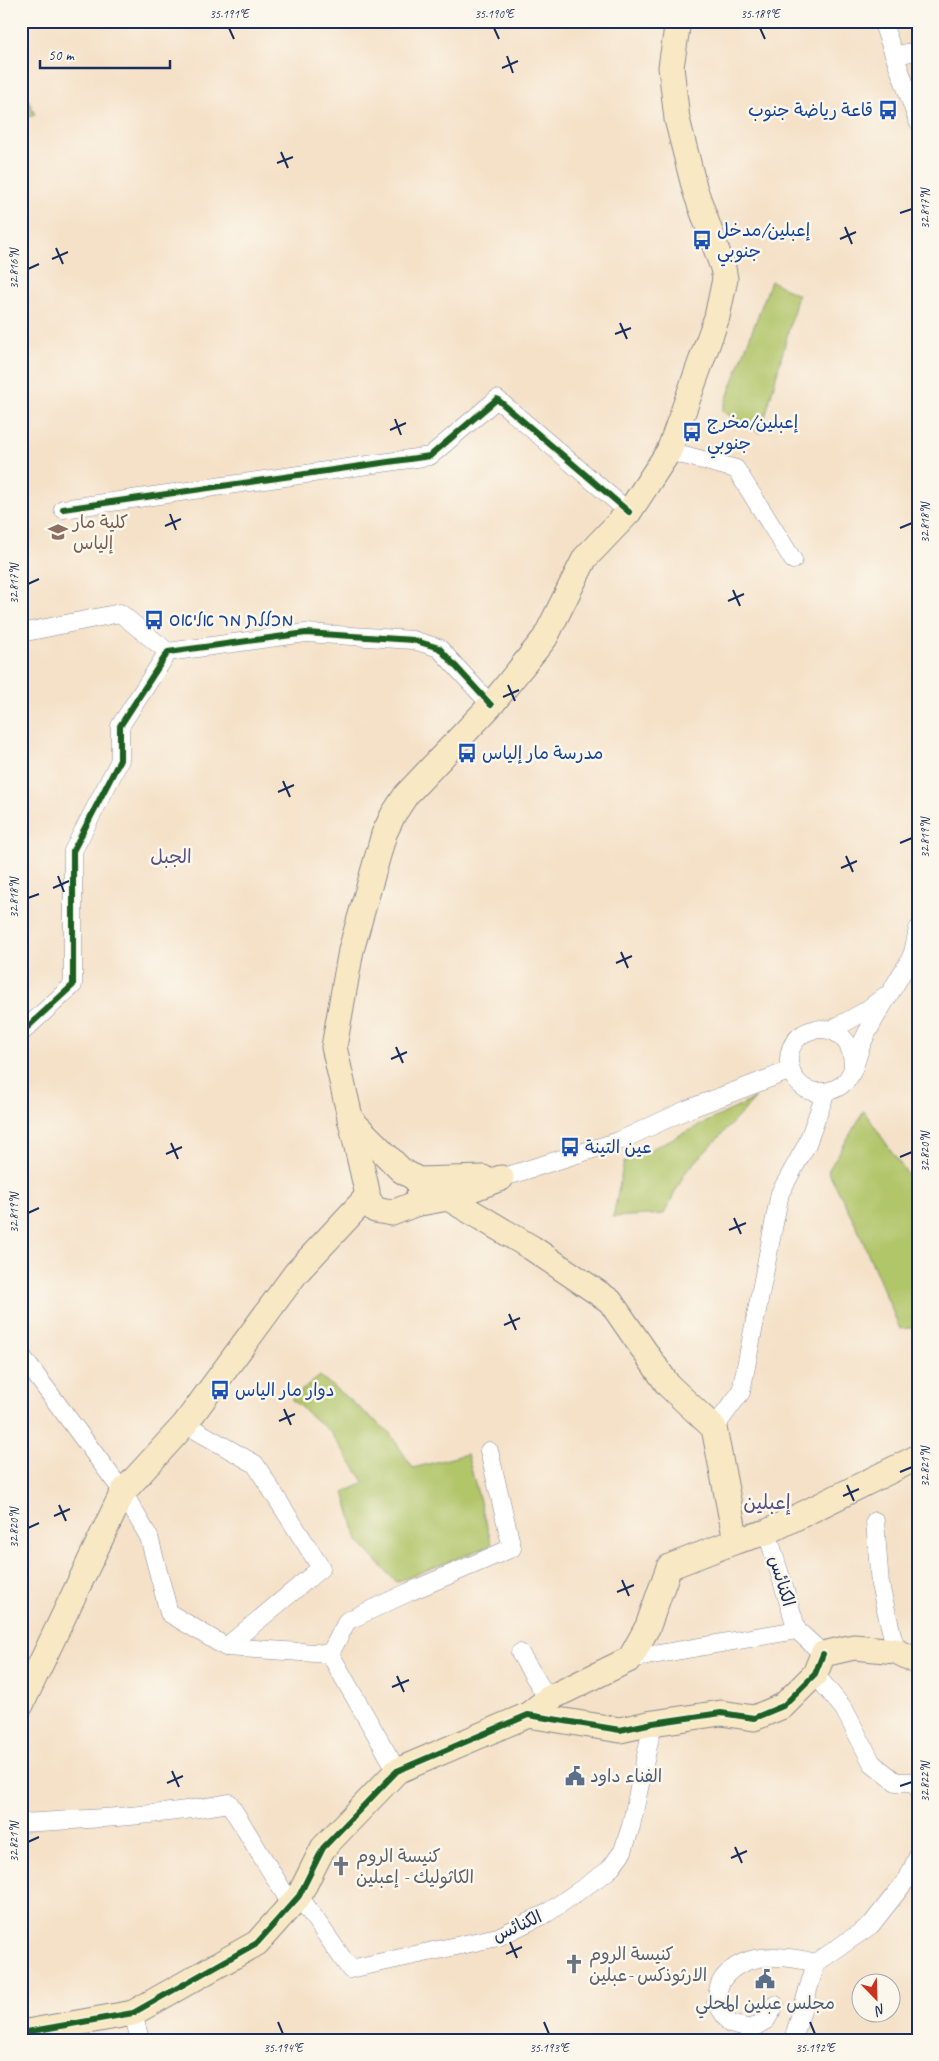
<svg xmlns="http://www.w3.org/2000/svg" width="939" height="2061" font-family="Caveat,'Playpen Sans Arabic','Playpen Sans Hebrew',sans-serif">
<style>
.green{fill:#b1c569;stroke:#667a64}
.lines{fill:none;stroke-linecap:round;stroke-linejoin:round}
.street-casing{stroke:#888893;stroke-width:19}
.secondary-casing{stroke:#888893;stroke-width:27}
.street{stroke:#fff;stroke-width:18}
.secondary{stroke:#f8e8c3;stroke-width:25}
.cycleway-casing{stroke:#fbf7ec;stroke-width:9}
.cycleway{stroke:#1b5e20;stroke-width:6}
.ticks{fill:none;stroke:#1b2f5e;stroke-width:2}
.labels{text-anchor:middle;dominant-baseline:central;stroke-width:5;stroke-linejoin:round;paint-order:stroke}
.transit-label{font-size:18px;fill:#164399;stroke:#fbf7ec;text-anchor:start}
.education-label{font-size:18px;fill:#785e54;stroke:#fbf7ec;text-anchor:start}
.street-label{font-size:18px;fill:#1b2f5e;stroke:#fbf7ec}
.service-label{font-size:18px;fill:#4e5e75;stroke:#fbf7ec;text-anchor:start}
.worship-label{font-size:18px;fill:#5b616d;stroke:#fbf7ec;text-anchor:start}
.neighbourhood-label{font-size:19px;fill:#585283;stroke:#fbf7ec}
.quarter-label{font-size:20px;fill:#585283;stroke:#fbf7ec}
.neatline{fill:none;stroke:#1b2f5e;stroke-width:2}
.ticks-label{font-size:12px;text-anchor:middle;fill:#1b2f5e}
</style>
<rect width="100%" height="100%" fill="#fbf7ec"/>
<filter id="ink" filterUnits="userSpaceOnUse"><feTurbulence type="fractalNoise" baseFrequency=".02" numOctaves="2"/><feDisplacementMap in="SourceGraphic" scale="10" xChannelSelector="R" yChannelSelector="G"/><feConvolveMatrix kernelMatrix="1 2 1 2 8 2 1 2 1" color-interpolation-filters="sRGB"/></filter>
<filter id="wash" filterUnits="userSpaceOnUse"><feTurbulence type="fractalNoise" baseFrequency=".0096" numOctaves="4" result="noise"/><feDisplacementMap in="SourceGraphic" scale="20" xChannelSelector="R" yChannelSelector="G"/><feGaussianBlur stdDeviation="1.12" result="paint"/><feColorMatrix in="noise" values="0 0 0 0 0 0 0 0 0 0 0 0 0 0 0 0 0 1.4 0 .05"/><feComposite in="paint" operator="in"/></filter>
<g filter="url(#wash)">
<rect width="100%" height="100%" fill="#f5e1c8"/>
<g class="green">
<path d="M 21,84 L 35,115 L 21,119 Z"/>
<path d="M 771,281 L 798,295 L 761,433 L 722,411 Z"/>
<path d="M 756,1098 L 685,1173 L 664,1214 L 613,1217 L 624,1162 Z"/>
<path d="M 864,1111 L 912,1181 L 918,1236 L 918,1327 L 900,1329 L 856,1225 L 828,1171 Z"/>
<path d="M 320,1376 L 389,1432 L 413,1468 L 467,1454 L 492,1545 L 396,1582 L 358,1541 L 344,1492 L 365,1483 L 330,1432 L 291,1399 Z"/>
</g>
</g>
<g filter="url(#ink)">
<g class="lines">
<defs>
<g id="street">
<path d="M 882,21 L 918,121"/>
<path d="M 895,55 L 918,51"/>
<path d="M 669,451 L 736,469 L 793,560"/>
<path d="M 63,509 L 430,456 L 497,399 L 629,512"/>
<path d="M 21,633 L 120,613 L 168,652"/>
<path d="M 831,1030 L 864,1012 L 885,996"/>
<path d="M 21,1033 L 73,985 L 73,851 L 120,760 L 120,726 L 168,652 L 306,633 L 413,640 L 439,648 L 491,705"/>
<path d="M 853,1066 C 853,1015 788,1020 789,1061 C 789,1072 796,1083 806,1089 C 818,1095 835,1092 845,1082 C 855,1072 857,1054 863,1041 C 873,1019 887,999 899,978 C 903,971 909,963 912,955 C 915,947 916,937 918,929"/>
<path d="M 501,1178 L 619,1141 L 686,1110 L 791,1070"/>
<path d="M 21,1355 L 123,1492 L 149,1537 L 169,1613 L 226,1647 L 330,1654 L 397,1771"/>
<path d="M 185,1424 L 255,1464 L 321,1568 L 226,1647"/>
<path d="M 714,1428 L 741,1392 L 780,1193 L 807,1144 L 826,1092"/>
<path d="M 875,1521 L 880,1585 L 896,1651"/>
<path d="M 767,1532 L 797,1630 L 823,1654"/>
<path d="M 520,1653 L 548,1699"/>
<path d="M 330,1654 L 347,1621 L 409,1592 L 512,1548 L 489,1451"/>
<path d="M 630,1659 L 797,1630"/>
<path d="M 815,1674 L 844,1709 L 872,1763 L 896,1782 L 915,1782 L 918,1789"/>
<path d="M 21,1823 C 91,1819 161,1816 229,1803 L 291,1904"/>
<path d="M 299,1896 L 350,1969 L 498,1937 L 547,1913 L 609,1870 L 623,1851 L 631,1826 L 653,1723"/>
<path d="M 775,2005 L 766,2020 L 751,2029 L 730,2024 L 716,2002 C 717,1996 718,1986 722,1980 C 743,1950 785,1955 816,1963"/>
<path d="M 133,2013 L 140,2040"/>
<path d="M 793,2040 L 816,1963 L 871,1925 L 908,1878 L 918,1856"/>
</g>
<g id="secondary">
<path d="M 350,1119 L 401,1170 L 418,1180 L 420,1192 L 415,1204"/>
<path d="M 501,1178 L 448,1198 L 415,1204 L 392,1213 L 375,1210 L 367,1197 L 367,1191 L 334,1047 L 351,950 L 384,834 L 393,815 L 406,795 L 491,705 L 545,638 L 585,558 L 629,512 L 669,451 L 717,317 L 725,279 L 723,268 L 695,190 L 677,119 L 671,67 L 678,21"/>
<path d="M 418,1180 L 483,1178"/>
<path d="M 448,1198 L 532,1248 L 610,1301 L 668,1385 L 714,1428 L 736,1541"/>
<path d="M 21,1705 L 123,1492 L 185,1424 L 296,1273 L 367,1197"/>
<path d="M 528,1715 L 548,1699 L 630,1659 L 648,1626 L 669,1567 L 736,1541 L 767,1532 L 918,1457"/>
<path d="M 21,2033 L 133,2013 L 257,1943 L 299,1896 L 323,1848 L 397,1771 L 528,1715 L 620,1730 L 653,1723 L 721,1713 L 754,1718 L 783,1706 L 815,1674 L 823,1654 L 854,1647 L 896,1651 L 918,1662"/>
</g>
</defs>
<use href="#street" class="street-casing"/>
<use href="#secondary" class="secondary-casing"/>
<use href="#street" class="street"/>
<use href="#secondary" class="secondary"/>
<defs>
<g id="cycleway">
<path d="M 63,509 L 430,456 L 497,399 L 629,512"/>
<path d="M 21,1033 L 73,985 L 73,851 L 120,760 L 120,726 L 168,652 L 306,633 L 413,640 L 439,648 L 491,705"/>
<path d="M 21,2033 L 133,2013 L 257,1943 L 299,1896 L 323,1848 L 397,1771 L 528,1715 L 620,1730 L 653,1723 L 721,1713 L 754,1718 L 783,1706 L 815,1674 L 823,1654"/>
</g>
</defs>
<use href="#cycleway" class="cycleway-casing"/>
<use href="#cycleway" class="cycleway"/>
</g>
</g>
<path class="ticks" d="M 229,28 L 234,39M 494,28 L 499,39M 760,28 L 765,39M 507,56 L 513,73M 502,68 L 518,61M 281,152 L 288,168M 277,163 L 293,157M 900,213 L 912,209M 845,227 L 852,244M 840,239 L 856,232M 56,248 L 63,264M 52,259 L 68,252M 28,269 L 39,264M 620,323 L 627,339M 615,334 L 631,328M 395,419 L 401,435M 390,430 L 406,423M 170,514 L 176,530M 165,526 L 181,519M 900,528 L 912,523M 28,584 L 39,579M 733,590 L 740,606M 728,601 L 744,594M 508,685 L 515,701M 503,697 L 519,690M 283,781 L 290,797M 278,792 L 294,785M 900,843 L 912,838M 846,856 L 853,872M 841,868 L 857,861M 58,876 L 64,892M 53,888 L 69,881M 28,898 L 39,894M 621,952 L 628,968M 616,963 L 632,956M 396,1047 L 403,1063M 391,1059 L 407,1052M 171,1143 L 178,1159M 166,1154 L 182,1147M 900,1157 L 912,1152M 28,1213 L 39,1208M 734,1218 L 741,1234M 729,1230 L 746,1223M 509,1314 L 516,1330M 504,1325 L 520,1318M 284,1409 L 291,1425M 279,1421 L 295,1414M 900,1472 L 912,1467M 847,1485 L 854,1501M 843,1496 L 859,1489M 59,1505 L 66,1521M 54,1516 L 70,1509M 28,1528 L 39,1523M 622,1580 L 629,1596M 617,1592 L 634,1585M 397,1676 L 404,1692M 392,1687 L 409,1680M 172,1771 L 179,1787M 167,1783 L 183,1776M 900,1786 L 912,1782M 28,1842 L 39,1837M 735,1847 L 742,1863M 731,1858 L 747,1851M 510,1942 L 517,1958M 506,1954 L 522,1947M 278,2022 L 283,2034M 544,2022 L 549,2034M 810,2022 L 815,2034"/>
<defs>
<symbol id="bus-bare" viewBox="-9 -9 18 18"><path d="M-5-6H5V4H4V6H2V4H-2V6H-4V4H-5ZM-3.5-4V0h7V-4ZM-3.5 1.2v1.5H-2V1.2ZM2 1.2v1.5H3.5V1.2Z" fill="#1a4fb4" stroke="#fbf7ec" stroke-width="2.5" paint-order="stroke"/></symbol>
<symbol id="university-bare" viewBox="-9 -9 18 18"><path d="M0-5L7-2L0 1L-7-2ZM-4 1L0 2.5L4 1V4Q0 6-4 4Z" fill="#8d6e63" stroke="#fbf7ec" stroke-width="2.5" paint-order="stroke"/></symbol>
<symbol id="civic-bare" viewBox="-9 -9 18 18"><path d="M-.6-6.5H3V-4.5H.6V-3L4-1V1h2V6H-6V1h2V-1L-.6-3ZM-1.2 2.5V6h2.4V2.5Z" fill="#5c6f8a" stroke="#fbf7ec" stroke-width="2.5" paint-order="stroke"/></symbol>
<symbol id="church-bare" viewBox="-9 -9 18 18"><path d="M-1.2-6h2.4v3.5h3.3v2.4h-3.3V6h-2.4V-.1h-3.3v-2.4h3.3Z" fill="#6b7280" stroke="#fbf7ec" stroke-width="2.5" paint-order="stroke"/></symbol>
</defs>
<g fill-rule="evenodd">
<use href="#bus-bare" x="874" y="96" width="28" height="28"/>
<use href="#bus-bare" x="688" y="226" width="28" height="28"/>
<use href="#bus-bare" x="678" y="418" width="28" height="28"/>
<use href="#university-bare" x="44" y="518" width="28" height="28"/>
<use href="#bus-bare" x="140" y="606" width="28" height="28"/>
<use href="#bus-bare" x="453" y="739" width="28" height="28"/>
<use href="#bus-bare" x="556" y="1133" width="28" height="28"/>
<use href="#bus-bare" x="206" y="1376" width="28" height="28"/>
<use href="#civic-bare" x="561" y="1762" width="28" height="28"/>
<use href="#church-bare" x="327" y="1852" width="28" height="28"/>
<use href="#church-bare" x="560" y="1950" width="28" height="28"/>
<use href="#civic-bare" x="751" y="1965" width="28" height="28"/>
</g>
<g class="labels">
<g class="transit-label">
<text x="873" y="110" text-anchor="end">قاعة رياضة جنوب</text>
<text x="717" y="230">إعبلين/مدخل<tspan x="717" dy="21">جنوبي</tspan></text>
<text x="707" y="422">إعبلين/مخرج<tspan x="707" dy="21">جنوبي</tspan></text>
<text x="169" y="620">מכללת מר אליאס</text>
<text x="482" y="753">مدرسة مار إلياس</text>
<text x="585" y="1147">عين التينة</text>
<text x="235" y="1390">دوار مار الياس</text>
</g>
<g class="education-label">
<text x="73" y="522">كلية مار<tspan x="73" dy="21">إلياس</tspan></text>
</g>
<g class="street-label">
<text transform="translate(782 1581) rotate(73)">الكنائس</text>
<text transform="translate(517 1926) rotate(-24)">الكنائس</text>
</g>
<g class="service-label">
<text x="590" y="1776">الفناء داود</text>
<text x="765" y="2003" text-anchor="middle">مجلس عبلين المحلي</text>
</g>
<g class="worship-label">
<text x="356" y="1856">كنيسة الروم<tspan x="356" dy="21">الكاثوليك - إعبلين</tspan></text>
<text x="589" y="1954">كنيسة الروم<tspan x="589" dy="21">الارثوذكس -عبلين</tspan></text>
</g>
<g class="neighbourhood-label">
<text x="171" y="857">الجبل</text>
</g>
<g class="quarter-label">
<text x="767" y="1502">إعبلين</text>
</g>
</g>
<rect width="939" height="2061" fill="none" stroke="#fbf7ec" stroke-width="55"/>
<g transform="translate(876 1998) rotate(157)"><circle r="24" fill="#fbf7ec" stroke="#a1a7b3"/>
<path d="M0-4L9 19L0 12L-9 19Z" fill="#c8321e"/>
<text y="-8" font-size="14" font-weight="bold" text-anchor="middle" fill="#1b2f5e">N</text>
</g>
<path d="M40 60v8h130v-8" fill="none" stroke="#1b2f5e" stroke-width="2.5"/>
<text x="48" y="60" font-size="15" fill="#1b2f5e" stroke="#fbf7ec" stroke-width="4" paint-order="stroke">50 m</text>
<rect x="28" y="28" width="884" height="2006" class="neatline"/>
<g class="ticks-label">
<text x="229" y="18">35.191°E</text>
<text x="494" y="18">35.190°E</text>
<text x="760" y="18">35.189°E</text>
<text transform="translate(925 209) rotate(-90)" y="4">32.817°N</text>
<text transform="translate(14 269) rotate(-90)" y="4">32.816°N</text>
<text transform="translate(925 523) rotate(-90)" y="4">32.818°N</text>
<text transform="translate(14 584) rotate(-90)" y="4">32.817°N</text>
<text transform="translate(925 838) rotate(-90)" y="4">32.819°N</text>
<text transform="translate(14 898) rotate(-90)" y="4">32.818°N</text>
<text transform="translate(925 1152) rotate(-90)" y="4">32.820°N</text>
<text transform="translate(14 1213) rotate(-90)" y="4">32.819°N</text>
<text transform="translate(925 1467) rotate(-90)" y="4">32.821°N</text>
<text transform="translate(14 1528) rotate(-90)" y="4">32.820°N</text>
<text transform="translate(925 1782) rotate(-90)" y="4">32.822°N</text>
<text transform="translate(14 1842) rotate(-90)" y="4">32.821°N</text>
<text x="283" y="2052">35.194°E</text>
<text x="549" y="2052">35.193°E</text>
<text x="815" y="2052">35.192°E</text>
</g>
</svg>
